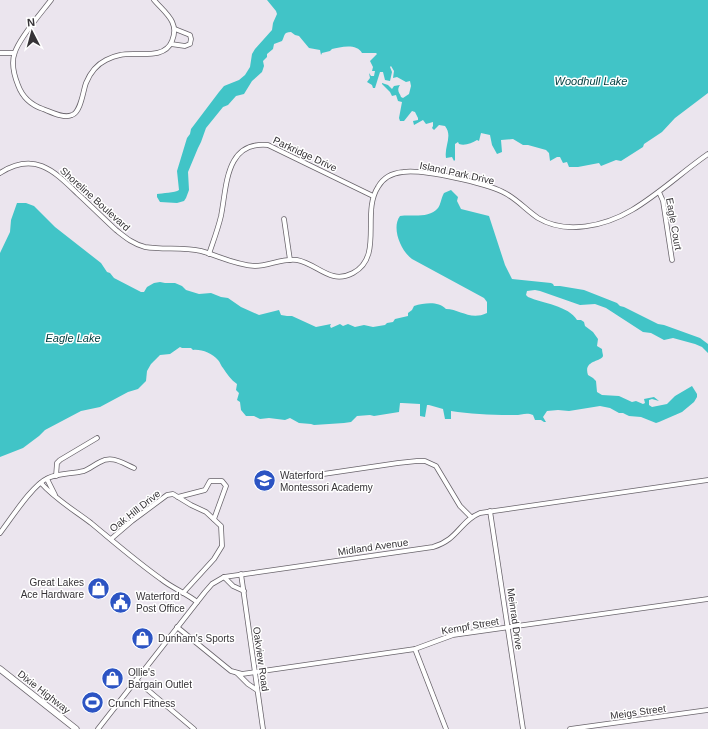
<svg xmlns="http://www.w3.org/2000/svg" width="708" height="729" font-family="Arial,sans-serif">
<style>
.water{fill:#41c4c7}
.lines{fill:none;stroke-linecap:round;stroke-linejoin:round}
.minor-casing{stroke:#69646b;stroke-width:5.5}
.major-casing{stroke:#69646b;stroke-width:7}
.minor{stroke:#fff;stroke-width:4}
.major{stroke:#fff;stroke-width:5.5}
.labels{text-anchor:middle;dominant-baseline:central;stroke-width:3;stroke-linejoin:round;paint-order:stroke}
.street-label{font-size:10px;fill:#363337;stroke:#fff}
.poi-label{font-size:10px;fill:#363337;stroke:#fff;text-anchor:start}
.water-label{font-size:11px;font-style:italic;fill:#034142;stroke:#fff}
</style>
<rect width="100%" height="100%" fill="#ebe5ee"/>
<g class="water">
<path d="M 267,0 L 708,0 L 708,93 L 675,118 L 662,132 L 644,144 L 643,147 L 621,161 L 616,160 L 601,166 L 599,163 L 578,167 L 569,167 L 567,162 L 563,163 L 560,157 L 557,157 L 550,161 L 549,153 L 546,150 L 528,145 L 523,145 L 513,139 L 501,140 L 502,152 L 497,154 L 492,145 L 490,135 L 481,133 L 479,141 L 477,140 C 472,143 465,146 459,144 L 458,142 L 455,144 L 455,160 L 454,161 L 452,157 L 446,158 C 444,146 453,136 445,126 L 439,125 L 434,130 L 432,128 L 433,126 L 433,122 L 426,124 L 423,120 L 414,125 L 413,121 L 418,120 L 418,118 L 415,112 L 412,111 L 404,121 L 400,121 L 399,118 L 402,102 L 398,101 L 396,95 L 392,96 L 390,92 L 382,84 L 382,83 L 388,85 L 392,89 L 394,86 L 400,85 C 396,91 400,93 401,97 L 403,98 L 409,94 L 411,86 L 410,81 L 406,82 L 397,77 L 393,78 L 394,71 L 391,66 L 390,67 L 392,72 L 390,81 L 385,80 L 383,72 L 380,72 L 375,88 L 373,88 L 372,85 L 367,82 L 370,78 L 369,73 L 371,76 L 374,76 L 375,71 L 372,71 L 373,67 L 370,61 L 377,54 L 376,53 L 362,53 C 357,43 340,47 332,49 L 330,51 L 322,53 L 321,55 L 320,50 L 309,48 L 299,36 L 295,35 L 291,32 C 283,32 285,36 282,41 L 274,44 L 273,49 L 267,54 L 267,57 L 263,61 L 264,66 L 262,72 L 252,81 L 244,94 L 236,96 L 228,105 L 223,107 L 206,128 L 201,142 L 198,148 L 188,172 L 189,190 L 186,198 L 184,201 L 177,203 L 160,202 L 157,197 L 157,194 C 162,193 175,193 179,190 L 177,171 L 187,138 L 190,134 L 191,129 L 219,92 L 224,86 L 239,80 L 245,75 L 250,67 L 252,54 L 255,49 L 272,30 L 273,23 L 277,14 L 276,11 Z"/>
<path d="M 451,190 L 458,197 L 457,201 L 461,209 L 489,216 L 505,265 L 512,279 L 551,283 L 553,284 L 554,286 L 560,286 L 584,290 L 617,303 L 620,306 L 624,307 L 658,324 L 664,325 L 700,338 L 708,344 L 708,353 L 702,347 L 695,344 L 673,338 L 664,340 L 651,333 L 643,332 L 606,308 L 595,304 L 580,305 L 540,291 L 535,290 L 527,291 L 526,295 L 528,297 C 542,303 569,306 577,320 L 581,320 L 584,322 L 585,326 L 593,332 L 598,339 L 597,346 L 602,349 C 602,352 603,354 603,356 C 601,362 583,360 588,375 L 593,378 L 596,381 L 597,392 L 602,395 L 619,396 L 632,402 L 636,401 L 643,404 L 645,403 L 644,399 L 654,397 L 659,401 L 652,399 L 649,400 L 649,405 L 652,407 L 667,404 L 675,396 L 692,386 L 697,394 L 697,397 L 694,402 L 682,412 L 659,422 L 656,423 L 641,417 L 629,416 L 623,413 L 619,413 L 610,408 L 600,406 L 569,411 L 558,410 L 547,411 L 543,417 L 546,422 L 544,422 L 541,420 L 535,420 L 533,415 C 527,412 521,415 515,415 C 493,415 470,414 451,411 L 451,419 L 445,419 L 443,409 L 429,405 L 427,405 L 425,417 L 420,416 L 420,404 L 402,403 L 400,403 L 399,412 L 374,416 L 370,415 L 357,416 L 351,422 L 344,423 L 314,425 L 311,424 L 299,423 L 290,418 L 285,420 L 269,418 L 260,419 L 254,416 L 246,416 L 241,410 L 240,402 L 237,400 L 239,393 L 236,390 L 237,384 C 231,380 227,374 223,368 C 221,366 220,362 218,360 C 212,353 201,349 193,350 L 191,348 L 182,348 L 180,347 L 170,354 L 160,355 L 151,364 L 147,371 L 146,381 L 138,389 L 128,392 L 100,407 L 81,411 L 45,430 L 39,436 L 23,448 L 0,457 L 0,253 L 10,232 L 11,220 L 17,203 L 26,203 L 34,206 L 55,227 L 101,263 L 107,272 L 110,273 L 114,278 L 141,292 L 144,292 L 147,287 L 154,283 L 160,282 L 165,283 L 175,283 L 182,286 L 186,290 L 199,294 L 211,293 L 221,297 L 228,298 L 241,307 L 259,315 L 279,310 L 281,315 L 287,316 L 292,316 L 316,327 L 331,324 L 330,326 L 331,328 L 340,324 L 343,326 L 348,324 L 355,327 L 364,325 L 373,327 L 385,325 L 387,323 L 393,322 L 395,319 L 408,316 L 408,313 L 412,310 L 414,306 C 425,303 438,301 446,309 C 460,309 470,321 487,313 L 487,302 L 484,298 L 412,259 C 401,251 391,228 400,216 C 412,214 429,219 438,208 C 441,204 441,198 444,193 Z"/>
</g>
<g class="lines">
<defs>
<g id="minor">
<path d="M 51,0 C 41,13 20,37 15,52 C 11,62 14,75 18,85 C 22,96 31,105 43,109 C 51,112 64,119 72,115 C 81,112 83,91 86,83 C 90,73 96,65 106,60 C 110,58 115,56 120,55 C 136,51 164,61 172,41 C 180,22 165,13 154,0"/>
<path d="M 171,44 L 185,46 L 190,44 L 191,39 L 190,35 L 175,29"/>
<path d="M 0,53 L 14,53"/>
<path d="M 0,173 C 35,151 54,171 78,194 C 91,206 103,218 116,230 C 125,237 133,244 145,247 C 163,250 183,247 201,251 C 219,256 235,265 255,266 C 269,266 282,258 297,260 C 318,264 330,285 353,273 C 384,257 361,213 378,187 C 383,178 392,173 403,172 C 423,169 485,183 503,192 C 516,198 526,210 538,218 C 566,235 605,226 632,210 C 659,194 682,172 708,154"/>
<path d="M 659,192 L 663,201 L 672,260"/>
<path d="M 284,219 L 290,260"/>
<path d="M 209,254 C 213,242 218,229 221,216 C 227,186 225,141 268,145 L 373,196"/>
<path d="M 56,476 L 57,463 L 60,460 L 97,438"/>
<path d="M 303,477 L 398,463 L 417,461 L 425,461 L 436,466 L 460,506 L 471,517"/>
<path d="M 47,479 L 55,495"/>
<path d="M 41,483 C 55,499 74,510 91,523 C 114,542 137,562 161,579 C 172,588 186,593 197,602"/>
<path d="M 178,497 L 205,490 L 210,481 L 222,481 L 226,486 L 214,519"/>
<path d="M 490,511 L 523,729"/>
<path d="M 0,533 C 11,519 32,485 48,478 C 59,473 72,474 84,471 C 89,469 94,465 100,462 C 112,455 122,463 134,468"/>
<path d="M 111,539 L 132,521 L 167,495 L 173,494 L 191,505 L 206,512 L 221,526 L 222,546 L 214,559 L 183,593"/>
<path d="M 241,574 L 263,729"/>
<path d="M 224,577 L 233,586 L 244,591"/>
<path d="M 177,627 L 226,667 L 231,671 L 242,674 L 415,649 L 453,635 L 708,599"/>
<path d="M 415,649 L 446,729"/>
<path d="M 237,673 L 248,684 L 257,690"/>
<path d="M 136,680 L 194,729"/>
<path d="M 98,729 L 205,592 L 212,584 L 224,577 L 433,547 C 458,540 460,521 480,513 L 708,480"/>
<path d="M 570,729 L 708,710"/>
</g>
<path id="major" d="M 0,669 L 76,729"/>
</defs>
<use href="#minor" class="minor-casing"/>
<use href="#major" class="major-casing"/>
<use href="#minor" class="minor"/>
<use href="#major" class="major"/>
</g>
<defs>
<symbol id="school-disc" viewBox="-11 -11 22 22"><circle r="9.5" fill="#2c54c3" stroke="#fff"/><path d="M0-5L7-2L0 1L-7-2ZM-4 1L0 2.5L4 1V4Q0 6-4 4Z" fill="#fff"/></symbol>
<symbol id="shop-disc" viewBox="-11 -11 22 22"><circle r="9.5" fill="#2c54c3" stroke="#fff"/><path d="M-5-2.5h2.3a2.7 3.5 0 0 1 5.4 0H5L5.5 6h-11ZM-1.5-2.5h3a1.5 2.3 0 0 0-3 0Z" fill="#fff"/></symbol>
<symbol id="civic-disc" viewBox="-11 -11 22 22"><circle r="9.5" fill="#2c54c3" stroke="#fff"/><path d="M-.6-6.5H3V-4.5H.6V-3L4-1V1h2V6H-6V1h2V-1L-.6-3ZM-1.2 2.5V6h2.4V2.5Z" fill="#fff"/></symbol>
<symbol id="stadium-disc" viewBox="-11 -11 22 22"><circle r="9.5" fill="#2c54c3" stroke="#fff"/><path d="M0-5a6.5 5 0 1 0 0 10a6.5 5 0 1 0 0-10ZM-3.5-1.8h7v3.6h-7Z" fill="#fff"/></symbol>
</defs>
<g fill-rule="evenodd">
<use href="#school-disc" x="252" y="468" width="25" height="25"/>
<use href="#shop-disc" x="86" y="576" width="25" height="25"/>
<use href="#civic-disc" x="108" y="590" width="25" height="25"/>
<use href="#shop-disc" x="130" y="626" width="25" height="25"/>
<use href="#shop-disc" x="100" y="666" width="25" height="25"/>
<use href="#stadium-disc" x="80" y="690" width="25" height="25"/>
</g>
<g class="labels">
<g class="street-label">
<text transform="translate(305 154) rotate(25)">Parkridge Drive</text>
<text transform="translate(457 173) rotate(12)">Island Park Drive</text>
<text transform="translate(95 199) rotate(42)">Shoreline Boulevard</text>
<text transform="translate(674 224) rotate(80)">Eagle Court</text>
<text transform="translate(135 511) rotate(-38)">Oak Hill Drive</text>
<text transform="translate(373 547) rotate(-8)">Midland Avenue</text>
<text transform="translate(515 619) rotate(82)">Meinrad Drive</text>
<text transform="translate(470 626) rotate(-10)">Kempf Street</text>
<text transform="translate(261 659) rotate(82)">Oakview Road</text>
<text transform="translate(44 692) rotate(38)">Dixie Highway</text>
<text transform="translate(638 712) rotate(-8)">Meigs Street</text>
</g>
<g class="poi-label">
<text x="280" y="475">Waterford<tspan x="280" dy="12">Montessori Academy</tspan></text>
<text x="84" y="582" text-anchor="end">Great Lakes<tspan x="84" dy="12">Ace Hardware</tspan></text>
<text x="136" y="596">Waterford<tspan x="136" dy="12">Post Office</tspan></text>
<text x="158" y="638">Dunham's Sports</text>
<text x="128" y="672">Ollie's<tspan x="128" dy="12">Bargain Outlet</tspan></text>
<text x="108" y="703">Crunch Fitness</text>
</g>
<g class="water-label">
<text x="591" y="81">Woodhull Lake</text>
<text x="73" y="338">Eagle Lake</text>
</g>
</g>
<g transform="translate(32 32) rotate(354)" stroke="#ffffff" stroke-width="3" paint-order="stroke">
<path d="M0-3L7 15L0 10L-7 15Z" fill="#363337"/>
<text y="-6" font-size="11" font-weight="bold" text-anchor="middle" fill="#363337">N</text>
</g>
</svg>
